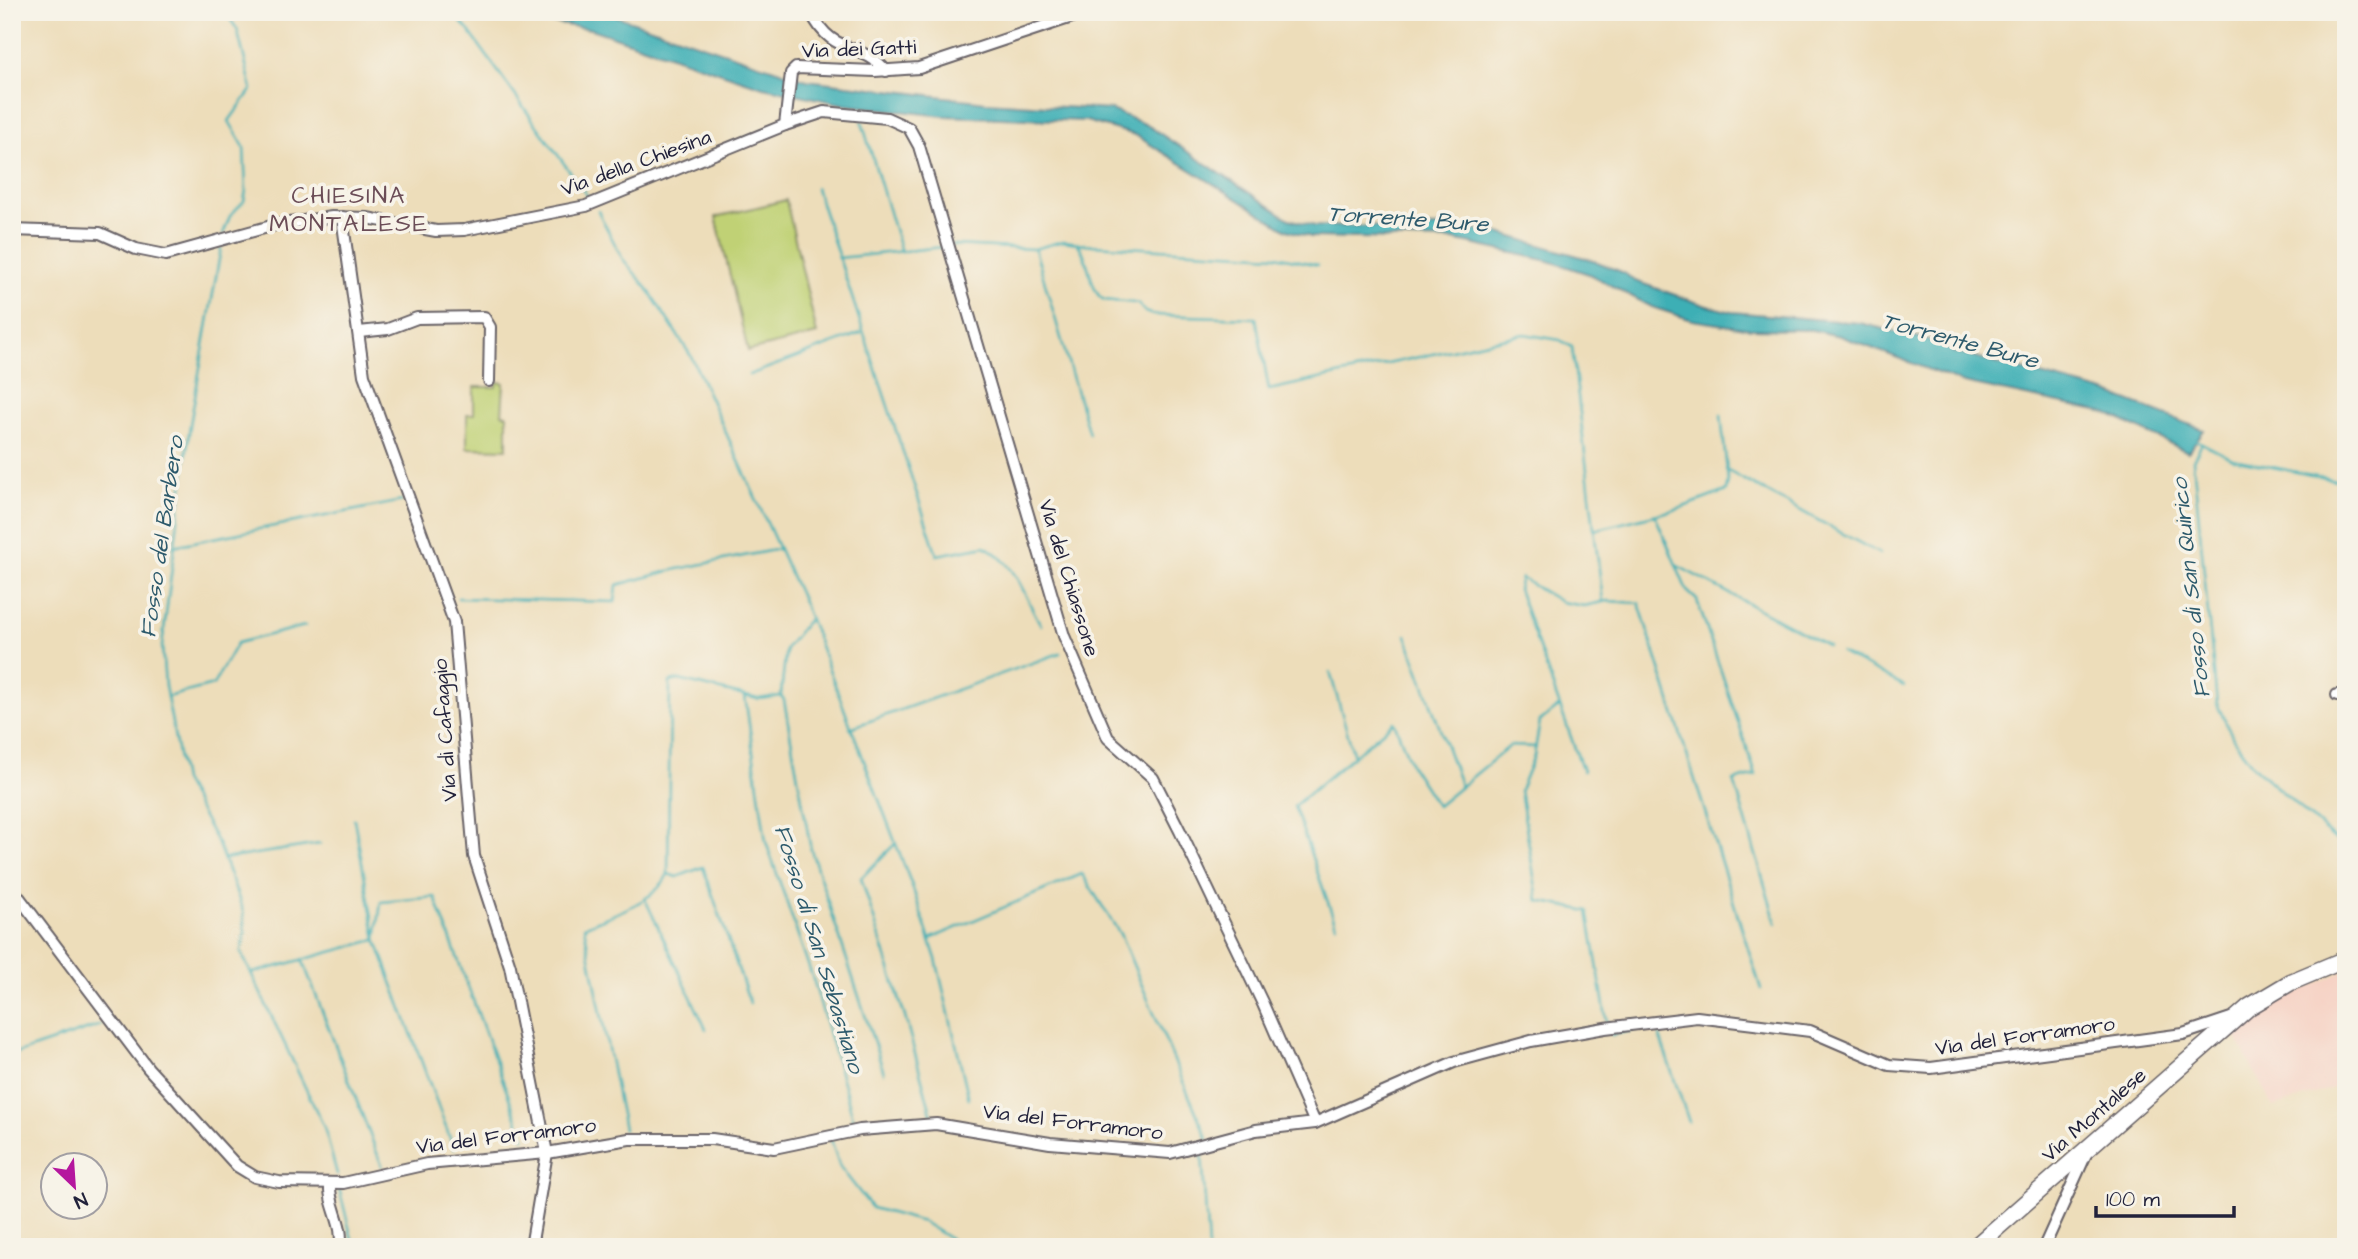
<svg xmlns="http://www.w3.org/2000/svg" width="2358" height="1259" font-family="'Architects Daughter',sans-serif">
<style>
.built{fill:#f6d2c4}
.green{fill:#c0d174;stroke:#717a58;stroke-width:2}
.water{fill:#3eafb5;stroke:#306878;stroke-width:2}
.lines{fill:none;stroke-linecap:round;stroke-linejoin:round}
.stream{stroke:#3eafb5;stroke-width:2.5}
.street-casing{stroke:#696367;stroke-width:14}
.secondary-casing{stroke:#696367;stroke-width:19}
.street{stroke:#fff;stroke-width:10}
.secondary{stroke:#fff;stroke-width:16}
.labels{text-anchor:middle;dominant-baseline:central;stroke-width:7;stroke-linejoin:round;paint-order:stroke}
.street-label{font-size:21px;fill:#22223b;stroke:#f7f3e8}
.water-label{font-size:23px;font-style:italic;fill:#2d5a6c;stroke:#f7f3e8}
.quarter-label{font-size:24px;letter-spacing:2px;fill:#6b4d57;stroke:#f7f3e8}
</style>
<rect width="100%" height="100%" fill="#f7f3e8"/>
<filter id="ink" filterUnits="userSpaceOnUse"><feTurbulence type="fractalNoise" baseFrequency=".0143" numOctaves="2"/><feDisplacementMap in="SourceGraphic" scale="14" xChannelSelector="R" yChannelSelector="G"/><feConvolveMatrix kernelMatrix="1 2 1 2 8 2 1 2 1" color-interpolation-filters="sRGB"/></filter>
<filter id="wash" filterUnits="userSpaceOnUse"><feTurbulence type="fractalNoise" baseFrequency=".00686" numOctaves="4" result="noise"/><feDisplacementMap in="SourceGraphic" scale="28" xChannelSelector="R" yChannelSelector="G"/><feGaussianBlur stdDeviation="1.57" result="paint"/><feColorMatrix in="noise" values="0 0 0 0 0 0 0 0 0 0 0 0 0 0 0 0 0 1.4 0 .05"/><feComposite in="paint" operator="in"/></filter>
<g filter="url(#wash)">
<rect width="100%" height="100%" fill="#edddba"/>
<path class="built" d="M 2346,970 L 2346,1084 L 2273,1107 L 2233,1032 L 2265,1008 Z"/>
<g class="green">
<path d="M 786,200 L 817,334 L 748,351 L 716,217 Z"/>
<path d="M 497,382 L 504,383 L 502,414 L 507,415 L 507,449 L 467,448 L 467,414 L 474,414 L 474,387 L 496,387 Z"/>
</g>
<path class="water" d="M 481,12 L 610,14 L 807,80 L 986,102 L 1111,110 L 1147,125 L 1289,219 L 1315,226 L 1456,227 L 1499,233 L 1595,261 L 1624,273 L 1635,281 L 1704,305 L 1732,312 L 1860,323 L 1937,342 L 1953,352 L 2105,392 L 2204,430 L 2188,452 L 2106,413 L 1964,383 L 1840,336 L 1812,330 L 1751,329 L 1692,320 L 1652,307 L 1589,274 L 1549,261 L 1453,240 L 1311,237 L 1287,230 L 1135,135 L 1086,121 L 943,116 L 847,105 L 763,87 L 591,29 Z"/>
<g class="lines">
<g class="stream">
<path d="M 444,12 L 457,18 L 469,31 L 588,197"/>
<path d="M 862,122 L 901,252"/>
<path d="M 816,188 L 937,555 L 985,546 C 1020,568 1021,591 1041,625"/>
<path d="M 598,211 L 622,258 L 647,288 L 691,356 L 804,604 L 912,886 L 936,959 L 969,1099"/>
<path d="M 223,234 L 230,216 L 244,201 L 246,190 L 244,147 L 229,121 L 252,89 L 237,29 L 225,12"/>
<path d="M 1077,243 C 1090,256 1090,296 1105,300 C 1116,302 1127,301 1138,304 L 1145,312 L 1153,315 L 1256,318 L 1269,390 L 1524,334 L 1560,340 L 1572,347 L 1603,602"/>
<path d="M 953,245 L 1034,249 L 1063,241 L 1093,245 L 1276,256 L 1318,265"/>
<path d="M 221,248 L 190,425 L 162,646 L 165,686 L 183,781 L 218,844 L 243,910 L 245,932 L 241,952 L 324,1127 L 337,1174"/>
<path d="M 1035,249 L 1089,434"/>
<path d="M 838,258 L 943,247"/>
<path d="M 749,375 L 861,333"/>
<path d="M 2194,439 L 2233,459 L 2346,482"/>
<path d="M 2202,443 L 2193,460 L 2217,704 L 2234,740 L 2254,767 L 2346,849"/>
<path d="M 1726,470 L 1880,554"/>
<path d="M 1655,515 L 1687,591 L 1697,600 L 1756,775 L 1734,781 L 1776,923"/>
<path d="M 1594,530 L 1678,509 L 1726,491 L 1728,481 L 1721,415"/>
<path d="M 173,546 L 402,501"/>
<path d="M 1676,565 L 1828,646"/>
<path d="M 458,598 L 615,602 L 617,585 L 673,570 L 779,549"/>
<path d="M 1406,635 L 1461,787"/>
<path d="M 1841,653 L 1904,686"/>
<path d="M 1330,672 L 1354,756"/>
<path d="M 781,695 L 786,648 L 808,620"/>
<path d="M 745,696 L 766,842 L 814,982 L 856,1128"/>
<path d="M 781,696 L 784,700 L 811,850 L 884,1073"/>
<path d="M 167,697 L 213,685 L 237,643 L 305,626"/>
<path d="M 1560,706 L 1540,721 L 1534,756 L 1520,790 L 1538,901 L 1588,911 L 1607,1023"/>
<path d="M 850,728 L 1060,653"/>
<path d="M 1583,771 L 1518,589 L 1521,578 L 1561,602 L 1584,606 L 1607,601 L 1639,603 L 1761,989"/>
<path d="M 354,819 L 376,939 L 454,1149"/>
<path d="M 895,844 L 861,878 L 905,1017 L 933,1120"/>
<path d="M 224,859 L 320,844"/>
<path d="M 668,874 L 677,877 L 703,867 L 750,1003"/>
<path d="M 645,899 L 706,1029"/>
<path d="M 1336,925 L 1294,806 L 1394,722 L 1412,767 L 1437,806 L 1510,746 L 1536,747"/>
<path d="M 376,939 L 381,902 L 435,897 L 524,1138"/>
<path d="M 930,939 L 1082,874 L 1120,934 L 1208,1140"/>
<path d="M 302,959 L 382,1166"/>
<path d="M 253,973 L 375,940"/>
<path d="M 1656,1026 L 1689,1122"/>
<path d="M 1610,1029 L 1612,1035 L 1637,1029"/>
<path d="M 12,1055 L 101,1025"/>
<path d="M 624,1129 L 584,927 C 611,914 655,903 668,874 L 670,682 L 679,680 L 758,699 L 781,696"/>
<path d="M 831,1140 L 840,1167 L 872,1208 L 923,1222 L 955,1242 L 955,1247"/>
<path d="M 1206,1146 L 1202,1153 L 1208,1247"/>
<path d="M 339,1188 L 354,1247"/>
</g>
</g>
</g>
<g filter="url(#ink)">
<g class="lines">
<defs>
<g id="street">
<path d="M 811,12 C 832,57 862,41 886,71"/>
<path d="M 785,125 L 824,112 L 887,118 L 909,128 L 919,146 L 1064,636 L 1108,738 L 1153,778 L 1180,831 L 1263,1004 L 1315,1123"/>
<path d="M 342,217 L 364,375 L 454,622 L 474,856 L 510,966 L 547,1153 L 531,1247"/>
<path d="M 12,230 L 100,233 L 136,249 L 166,255 L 275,225 L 332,217 L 367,218 L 436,231 L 464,230 L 586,206 L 785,125 L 791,73 L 796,68 L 875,71 L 919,68 L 1087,12"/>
<path d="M 359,332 L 388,329 L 417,318 L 484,317 L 490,327 L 489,381"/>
<path d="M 2337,695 L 2346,695"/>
<path d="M 12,888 L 148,1068 L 237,1166 L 255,1177 L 279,1182 L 343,1183 L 427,1164 L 547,1153 L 629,1139 L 712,1139 L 774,1148 L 860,1130 L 936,1124 L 1050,1143 L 1170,1153 L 1256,1130 L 1315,1123 L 1454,1062 L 1531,1041 L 1605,1028 L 1697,1017 L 1810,1031 L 1889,1065 L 1931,1068 L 2183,1034 L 2234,1017"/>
<path d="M 330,1183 C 328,1206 345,1225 340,1247"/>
<path d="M 2044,1247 L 2086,1154"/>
</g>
<path id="secondary" d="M 1975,1247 L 2249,1007 L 2291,982 L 2346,959"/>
</defs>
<use href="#street" class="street-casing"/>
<use href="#secondary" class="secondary-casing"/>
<use href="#street" class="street"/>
<use href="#secondary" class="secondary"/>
</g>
</g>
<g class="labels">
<g class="street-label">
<text transform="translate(859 49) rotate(-2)">Via dei Gatti</text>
<text transform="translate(636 163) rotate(-20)">Via della Chiesina</text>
<text transform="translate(1069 578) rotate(73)">Via del Chiassone</text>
<text transform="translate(445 730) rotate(-94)">Via di Cafaggio</text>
<text transform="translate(2025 1036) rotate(-8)">Via del Forramoro</text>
<text transform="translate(2094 1115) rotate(-41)">Via Montalese</text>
<text transform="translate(1073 1122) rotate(7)">Via del Forramoro</text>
<text transform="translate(506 1136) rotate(-7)">Via del Forramoro</text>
</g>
<g class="water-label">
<text transform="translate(1408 219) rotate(4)">Torrente Bure</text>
<text transform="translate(1960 341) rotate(15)">Torrente Bure</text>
<text transform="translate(162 537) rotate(-82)">Fosso del Barbero</text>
<text transform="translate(2191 588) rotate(-96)">Fosso di San Quirico</text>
<text transform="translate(819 949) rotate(73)">Fosso di San Sebastiano</text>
</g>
<g class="quarter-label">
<text x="349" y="196">CHIESINA<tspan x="349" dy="28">MONTALESE</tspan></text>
</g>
</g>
<rect width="2358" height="1259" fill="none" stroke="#f7f3e8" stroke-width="42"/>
<g transform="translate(74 1186) rotate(155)"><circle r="33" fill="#f7f3e8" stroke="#a29fa3" stroke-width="2"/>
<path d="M0-5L12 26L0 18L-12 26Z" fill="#b5179e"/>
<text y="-10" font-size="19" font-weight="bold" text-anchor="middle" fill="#22223b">N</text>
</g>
<path d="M2096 1206v10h138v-10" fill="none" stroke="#22223b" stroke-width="3.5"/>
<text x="2106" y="1206" font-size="21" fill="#22223b" stroke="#f7f3e8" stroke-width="5" paint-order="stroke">100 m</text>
</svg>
